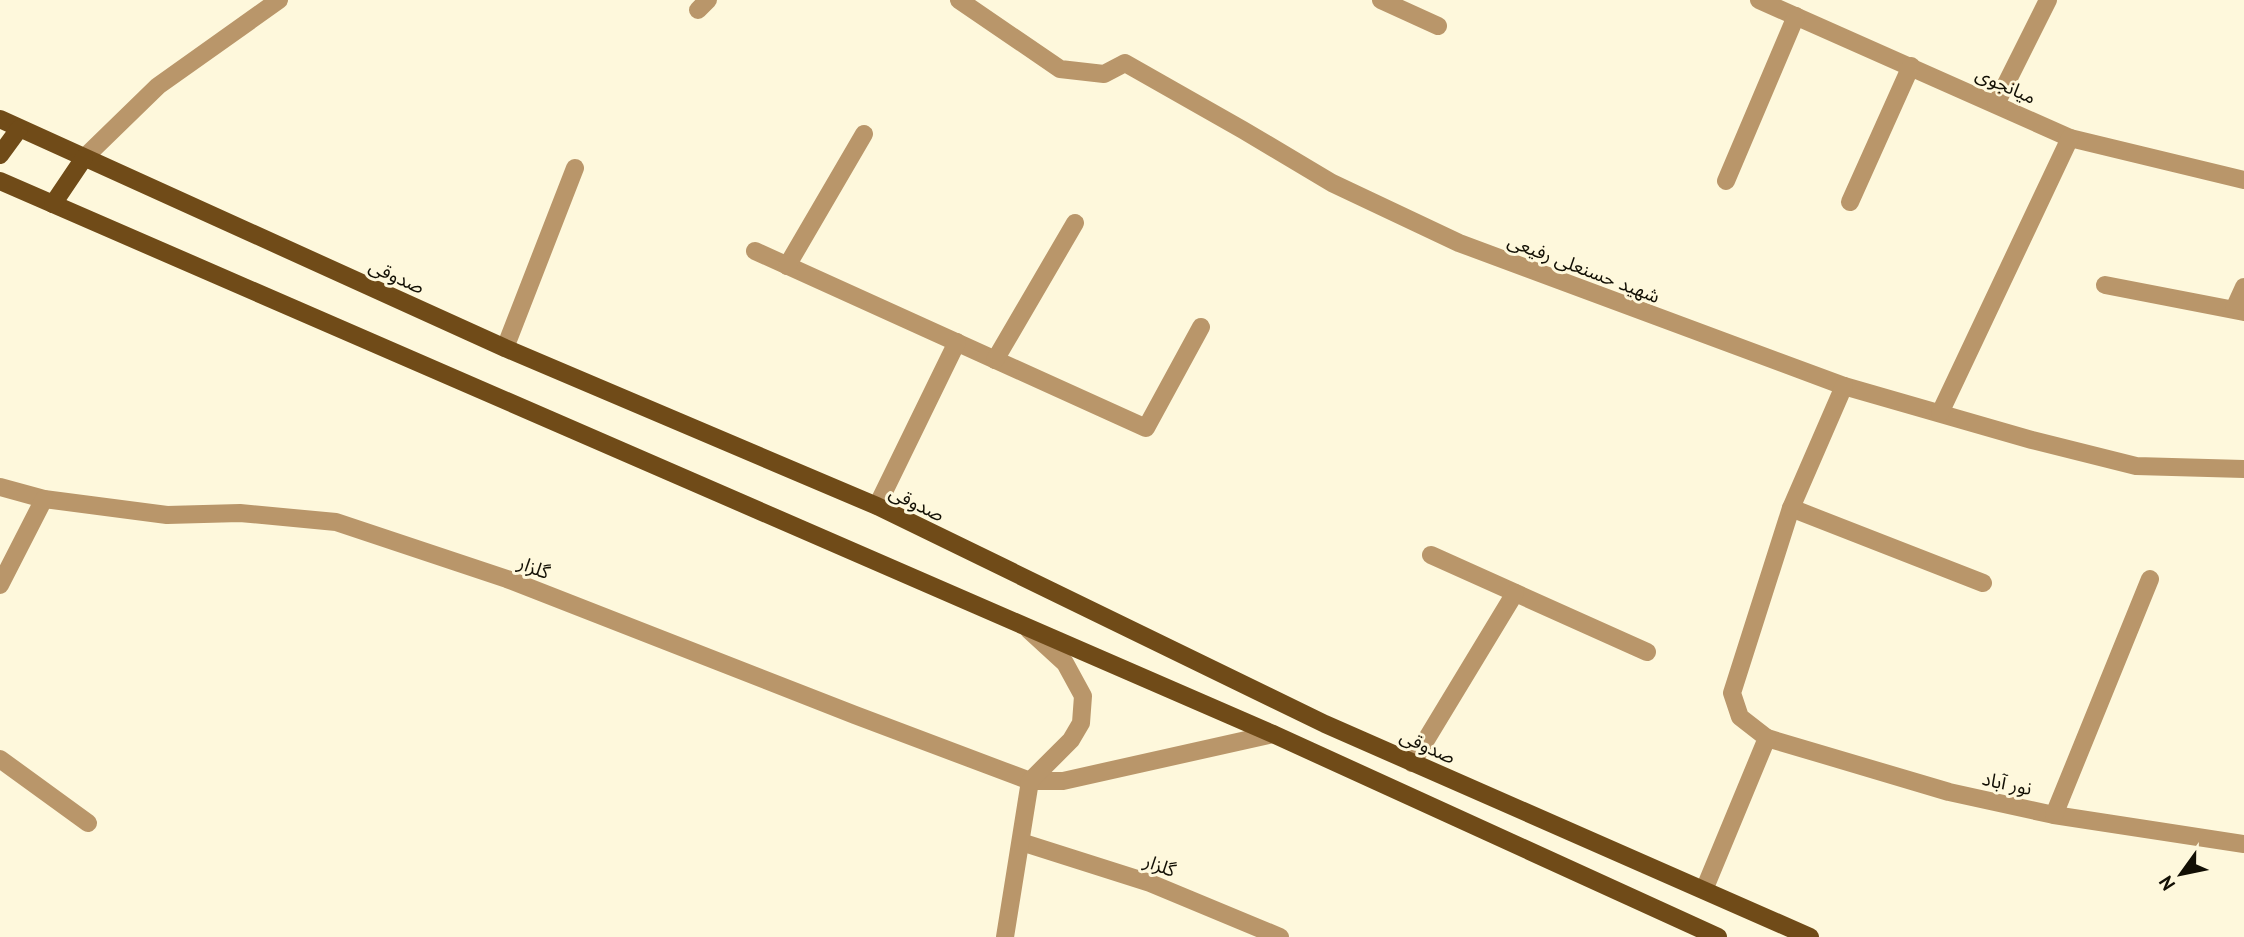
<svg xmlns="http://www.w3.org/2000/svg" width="2244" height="937" font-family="'PT Sans','Noto Sans Arabic',sans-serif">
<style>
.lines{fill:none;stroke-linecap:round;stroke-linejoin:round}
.minor{stroke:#b9966a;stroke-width:18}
.major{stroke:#704b18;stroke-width:18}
.labels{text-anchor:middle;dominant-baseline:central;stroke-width:6;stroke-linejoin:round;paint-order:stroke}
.street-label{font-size:19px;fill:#120f04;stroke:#fef8dc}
</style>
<rect width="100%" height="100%" fill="#fef8dc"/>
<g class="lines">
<g class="minor">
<path d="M 959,0 L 1060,69 L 1104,74 L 1125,63 L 1243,130 L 1332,183 L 1459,243 L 1844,386 L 2032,440 L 2136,466 L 2244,469"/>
<path d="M 1381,0 L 1438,26"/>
<path d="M 1759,0 L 2070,138 L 2244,180"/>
<path d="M 698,10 L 708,0"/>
<path d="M 1996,104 L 2048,0"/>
<path d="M 84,158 L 158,86 L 279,0"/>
<path d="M 1726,181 L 1796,16"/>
<path d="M 1850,202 L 1911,66"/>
<path d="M 755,251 L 1146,428 L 1201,327"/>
<path d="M 787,266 L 864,134"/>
<path d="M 2105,285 L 2244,312"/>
<path d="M 2234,309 L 2244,287"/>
<path d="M 505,348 L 575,168"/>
<path d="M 995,360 L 1075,223"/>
<path d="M 1940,413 L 2070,138"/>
<path d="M 0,487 L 44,499 L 167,515 L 240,513 L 336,522 L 507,579 L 855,715 L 1030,781 L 1063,781 L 1273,734"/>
<path d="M 877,506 L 957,342"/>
<path d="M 1791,508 L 1983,583"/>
<path d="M 1431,555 L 1647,652"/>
<path d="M 0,585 L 44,499"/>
<path d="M 1767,738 L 1949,792 L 2054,815 L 2244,844"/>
<path d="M 0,759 L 88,823"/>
<path d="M 1412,763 L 1515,593"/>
<path d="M 2054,815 L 2150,579"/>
<path d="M 1021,842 L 1150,883 L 1280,937"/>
<path d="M 1704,890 L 1767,738 L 1740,717 L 1732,693 L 1791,508 L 1844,386"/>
<path d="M 1005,937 L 1030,781 L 1071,740 L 1081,723 L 1083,696 L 1065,663 L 1029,630"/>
</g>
<g class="major">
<path d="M 0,119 L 505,348 L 877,506 L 1325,724 L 1810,937"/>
<path d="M 0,155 L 19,129"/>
<path d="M 0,181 L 1273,734 L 1718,937"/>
<path d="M 53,204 L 84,158"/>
</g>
</g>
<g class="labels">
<g class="street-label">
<text transform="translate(2006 85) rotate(24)">میانجوی</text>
<text transform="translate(1584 268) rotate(21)">شهید حسنعلی رفیعی</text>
<text transform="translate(397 276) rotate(24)">صدوقی</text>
<text transform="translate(917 503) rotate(26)">صدوقی</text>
<text transform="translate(534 567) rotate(21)">گلزار</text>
<text transform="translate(1428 746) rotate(24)">صدوقی</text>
<text transform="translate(2007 783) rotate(12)">نور آباد</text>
<text transform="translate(1160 865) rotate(20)">گلزار</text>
</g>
</g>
<g transform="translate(2181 874) rotate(237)" stroke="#fef8dc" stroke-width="5" paint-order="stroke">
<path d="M0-5L12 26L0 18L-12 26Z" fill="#120f04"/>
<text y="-10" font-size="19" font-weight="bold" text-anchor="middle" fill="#120f04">N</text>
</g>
</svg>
